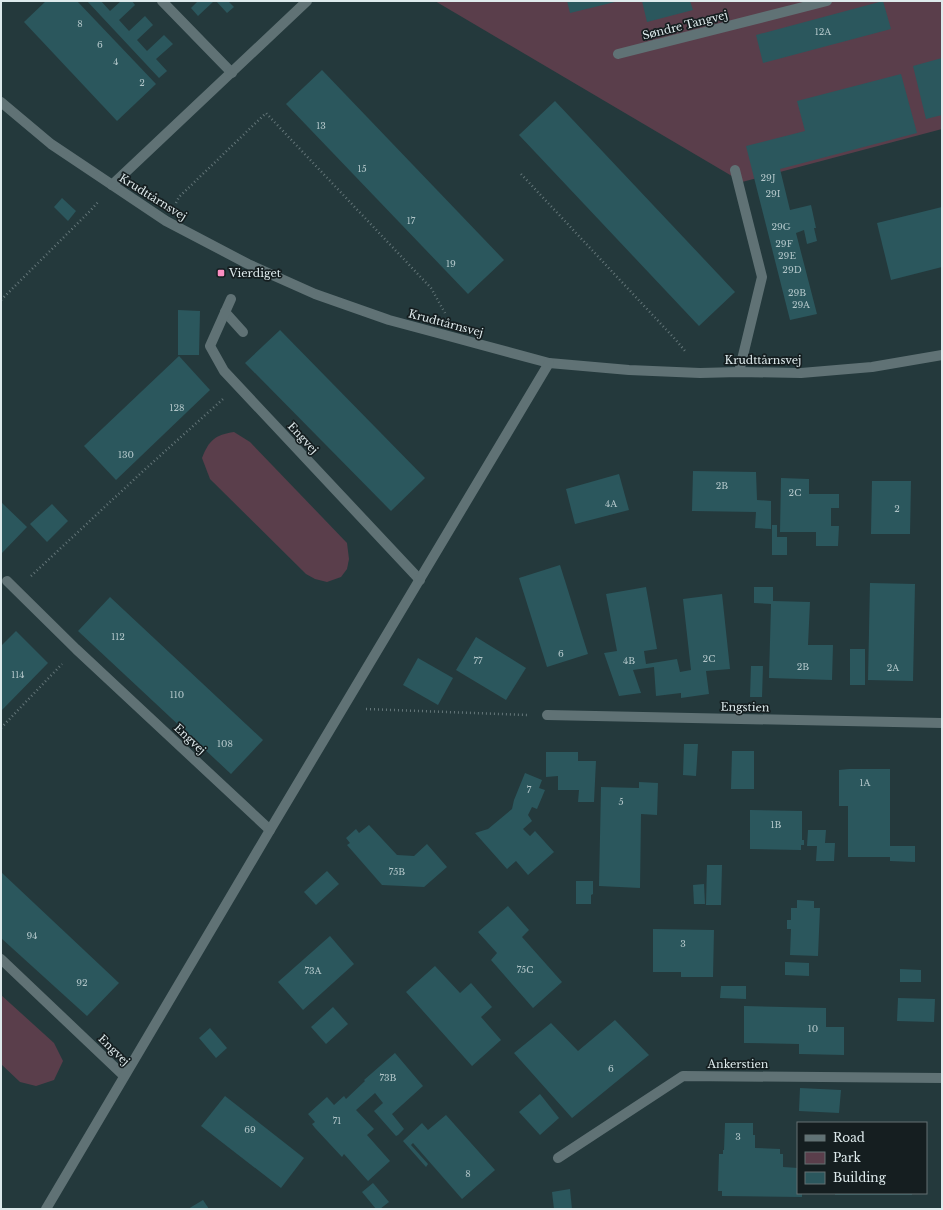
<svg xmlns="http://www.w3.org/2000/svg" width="943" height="1210" font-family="'Libre Baskerville',serif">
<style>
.green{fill:#5a3e4b}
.building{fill:#2b575d}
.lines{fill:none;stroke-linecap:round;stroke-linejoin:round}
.path{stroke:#647679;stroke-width:2.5;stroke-dasharray:1 3;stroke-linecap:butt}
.lane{stroke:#607275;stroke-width:10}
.street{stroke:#607275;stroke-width:10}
.poi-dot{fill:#fc8fc2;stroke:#151e20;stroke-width:1.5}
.labels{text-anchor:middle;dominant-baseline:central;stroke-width:3.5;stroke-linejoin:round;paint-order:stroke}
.number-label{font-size:9px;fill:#b1c5c8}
.street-label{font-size:11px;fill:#deeaec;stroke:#151e20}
.poi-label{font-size:11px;fill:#deeaec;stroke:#151e20;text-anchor:start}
</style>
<rect width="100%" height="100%" fill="#24393c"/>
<g class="green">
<path d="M 435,1 L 942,1 L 942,129 L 742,182 Z"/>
<path d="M 234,432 L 250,442 L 347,543 L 349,559 L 347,569 L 341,577 L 327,582 L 315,579 L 306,574 L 210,479 L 202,458 C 209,440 215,435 234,432 Z"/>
<path d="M 1,995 L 54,1043 L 63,1061 L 54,1080 L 36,1086 L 20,1082 L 1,1064 Z"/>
</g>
<g class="building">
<path d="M 46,1 L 77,1 L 156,84 L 117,121 L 24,22 Z"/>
<path d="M 87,1 L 101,1 L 110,11 L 121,1 L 132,1 L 135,5 L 119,20 L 129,31 L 145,16 L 153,25 L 137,40 L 147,51 L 164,35 L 173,44 L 156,59 L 167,71 L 159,78 Z"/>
<path d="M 198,1 L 214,1 L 198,16 L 191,8 Z"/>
<path d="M 216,1 L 228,1 L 234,7 L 227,13 Z"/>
<path d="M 567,1 L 614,1 L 615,2 L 570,13 Z"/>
<path d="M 642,1 L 690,1 L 693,10 L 647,22 Z"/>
<path d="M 883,1 L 891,29 L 763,63 L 756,35 Z"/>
<path d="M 942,58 L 942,115 L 926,119 L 913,66 Z"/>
<path d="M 322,70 L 504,260 L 468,294 L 286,104 Z"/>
<path d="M 901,74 L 917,133 L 780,169 L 790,210 L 811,205 L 816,228 L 814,228 L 817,241 L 807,244 L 804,230 L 796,233 L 817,314 L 790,320 L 746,146 L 805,131 L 797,101 Z"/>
<path d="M 555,101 L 735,292 L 699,326 L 519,135 Z"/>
<path d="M 62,198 L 76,211 L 68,221 L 54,207 Z"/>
<path d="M 942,207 L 942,267 L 891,280 L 877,223 Z"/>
<path d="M 178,310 L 200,311 L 199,355 L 178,355 Z"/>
<path d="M 280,330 L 425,478 L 391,511 L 245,363 Z"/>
<path d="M 179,356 L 210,390 L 116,480 L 84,446 Z"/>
<path d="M 693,471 L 756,472 L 757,500 L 771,501 L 771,529 L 755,528 L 756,512 L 692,511 Z"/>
<path d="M 619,474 L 629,510 L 575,524 L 566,489 Z"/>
<path d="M 781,478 L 809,479 L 809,494 L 839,494 L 839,508 L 831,508 L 831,526 L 839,526 L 838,546 L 816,546 L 816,532 L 780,532 Z"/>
<path d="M 872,481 L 911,481 L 910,534 L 871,534 Z"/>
<path d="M 1,502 L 27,527 L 1,554 Z"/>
<path d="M 52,504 L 68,521 L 47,542 L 30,524 Z"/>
<path d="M 772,525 L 777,525 L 777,537 L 787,537 L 787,555 L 772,555 Z"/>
<path d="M 560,565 L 588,654 L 547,667 L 519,578 Z"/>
<path d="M 870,583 L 915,584 L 913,681 L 868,680 Z"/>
<path d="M 646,587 L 657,649 L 644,651 L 646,664 L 677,659 L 680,672 L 691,670 L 683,599 L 722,594 L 730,669 L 706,671 L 709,694 L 681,698 L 681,693 L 656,696 L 654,667 L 633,670 L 641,693 L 619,696 L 604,653 L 617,651 L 606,594 Z"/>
<path d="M 754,587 L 773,587 L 773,601 L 810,602 L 808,645 L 833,645 L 832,680 L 769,678 L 771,604 L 754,603 Z"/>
<path d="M 110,597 L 263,740 L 231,774 L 78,631 Z"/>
<path d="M 16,631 L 48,663 L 1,711 L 1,646 Z"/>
<path d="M 476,637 L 526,668 L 506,700 L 456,670 Z"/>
<rect x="850" y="649" width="15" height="36"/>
<path d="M 418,658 L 453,678 L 438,705 L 403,685 Z"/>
<path d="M 751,666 L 763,666 L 762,697 L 750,697 Z"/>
<path d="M 684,744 L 698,744 L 696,776 L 683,775 Z"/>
<path d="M 732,751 L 754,751 L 754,789 L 731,789 Z"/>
<path d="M 546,752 L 578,752 L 578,761 L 596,761 L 594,802 L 578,802 L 579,790 L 558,790 L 558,776 L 546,777 Z"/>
<path d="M 849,769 L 890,769 L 890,846 L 915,846 L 915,862 L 890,861 L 890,857 L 848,857 L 848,806 L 839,806 L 839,770 Z"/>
<path d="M 525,773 L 542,780 L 539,788 L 545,790 L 537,809 L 532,807 L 528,815 L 532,821 L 523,829 L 530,836 L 535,831 L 554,852 L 528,875 L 516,861 L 507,869 L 475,833 L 488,829 L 512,809 L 514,800 Z"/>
<path d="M 639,782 L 658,783 L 657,815 L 641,814 L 640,888 L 599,886 L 601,787 L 639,788 Z"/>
<path d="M 750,810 L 802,811 L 802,840 L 804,840 L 804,845 L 801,845 L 801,850 L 750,849 Z"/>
<path d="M 369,825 L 397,855 L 414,856 L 427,844 L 447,867 L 424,887 L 382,885 L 347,845 L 350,843 L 346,838 L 356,829 L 359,833 Z"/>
<path d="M 808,830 L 826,830 L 825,843 L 835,843 L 834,861 L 816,861 L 817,846 L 807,846 Z"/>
<path d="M 707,865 L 722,865 L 721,905 L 706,905 Z"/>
<path d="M 327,871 L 339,884 L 316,905 L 304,892 Z"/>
<path d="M 1,872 L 119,983 L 87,1016 L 1,938 Z"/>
<path d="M 576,881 L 593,881 L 593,894 L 591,895 L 591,904 L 576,904 Z"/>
<path d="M 704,884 L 705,904 L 694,904 L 693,885 Z"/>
<path d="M 797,900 L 814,901 L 814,908 L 820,908 L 818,956 L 790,955 L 791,929 L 787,929 L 787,920 L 791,920 L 791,908 L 797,908 Z"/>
<path d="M 508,906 L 529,930 L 522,937 L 562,982 L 533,1008 L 491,960 L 497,953 L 478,932 Z"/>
<path d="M 653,929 L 714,930 L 713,977 L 681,977 L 681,972 L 653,972 Z"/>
<path d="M 330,936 L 354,964 L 303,1010 L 278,982 Z"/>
<path d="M 785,962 L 809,963 L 809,976 L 785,975 Z"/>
<path d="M 435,966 L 460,993 L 471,983 L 492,1007 L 481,1017 L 501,1040 L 472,1066 L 406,992 Z"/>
<path d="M 900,969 L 921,970 L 921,982 L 900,982 Z"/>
<path d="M 721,986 L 746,986 L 746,999 L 720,998 Z"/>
<path d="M 898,998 L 935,999 L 934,1022 L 897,1021 Z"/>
<path d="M 744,1006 L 826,1008 L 826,1027 L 844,1027 L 844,1055 L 799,1054 L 799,1044 L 744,1043 Z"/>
<path d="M 333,1007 L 348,1024 L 326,1044 L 311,1027 Z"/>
<path d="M 615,1020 L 649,1055 L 572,1118 L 514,1053 L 551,1023 L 578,1051 Z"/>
<path d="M 210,1028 L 227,1048 L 216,1058 L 199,1038 Z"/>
<path d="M 395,1053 L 423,1086 L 392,1114 L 404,1129 L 398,1135 L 396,1136 L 374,1111 L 383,1103 L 375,1093 L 356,1110 L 374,1129 L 367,1135 L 390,1161 L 368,1181 L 344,1154 L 342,1157 L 315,1128 L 312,1124 L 315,1122 L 308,1114 L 327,1097 L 334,1105 L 344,1096 L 346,1099 L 365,1081 L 364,1080 Z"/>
<path d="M 800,1088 L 841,1090 L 839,1113 L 799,1111 Z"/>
<path d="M 540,1094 L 559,1118 L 540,1135 L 519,1112 Z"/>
<path d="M 225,1096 L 304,1158 L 281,1188 L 201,1126 Z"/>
<path d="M 446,1115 L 495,1170 L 462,1199 L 413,1143 L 411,1145 L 428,1164 L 426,1167 L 403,1141 L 422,1123 L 428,1130 Z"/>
<path d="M 725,1123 L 753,1123 L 753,1135 L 755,1135 L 755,1148 L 780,1149 L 780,1154 L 783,1154 L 783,1167 L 798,1168 L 798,1193 L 802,1193 L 802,1197 L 722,1196 L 722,1191 L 718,1191 L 719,1154 L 723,1154 L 723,1150 L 724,1150 Z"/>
<path d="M 373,1183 L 389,1202 L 380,1209 L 376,1209 L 362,1192 Z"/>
<path d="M 570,1189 L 572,1209 L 554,1209 L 552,1192 Z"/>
<rect x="835" y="1193" width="77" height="2"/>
<path d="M 203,1200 L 209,1209 L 188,1209 Z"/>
</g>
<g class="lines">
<g class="path">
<path d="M 521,174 L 675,339 L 685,351"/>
<path d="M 176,203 L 179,197 L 266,113 L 431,288 L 445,313"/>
<path d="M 1,300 L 90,211 L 99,201"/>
<path d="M 31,576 L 141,473 L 223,399"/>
<path d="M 366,709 L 527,715"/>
<path d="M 1,728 L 62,664"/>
</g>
<g class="lane">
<path d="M 735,170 L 762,277 L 739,372"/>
<path d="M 225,312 L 243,332"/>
</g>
<g class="street">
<path d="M 162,1 L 232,73"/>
<path d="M 618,54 L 827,1"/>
<path d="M 1,102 L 51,144 L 166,221 L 248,264 L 315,294 L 389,320 L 445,335 L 549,363 L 629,370 L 700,373 L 739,372 L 801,373 L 872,367 L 942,355"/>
<path d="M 112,185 L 307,1"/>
<path d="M 231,299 L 210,346 L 224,371 L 420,580"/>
<path d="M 7,581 L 76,649 L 270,830"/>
<path d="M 547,715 L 942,723"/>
<path d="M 1,959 L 124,1076"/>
<path d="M 558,1158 L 683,1076 L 942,1078"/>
<path d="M 46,1209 L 270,830 L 549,363"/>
</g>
</g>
<rect class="poi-dot" x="217" y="269" width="8" height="8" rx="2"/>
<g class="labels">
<g class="number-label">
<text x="80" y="23">8</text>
<text x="823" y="31">12A</text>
<text x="100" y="44">6</text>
<text x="116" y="61">4</text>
<text x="142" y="82">2</text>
<text x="321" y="125">13</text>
<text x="362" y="168">15</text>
<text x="768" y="177">29J</text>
<text x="773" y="193">29I</text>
<text x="411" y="220">17</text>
<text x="781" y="226">29G</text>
<text x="784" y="243">29F</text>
<text x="787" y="255">29E</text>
<text x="451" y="263">19</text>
<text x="792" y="269">29D</text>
<text x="797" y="292">29B</text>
<text x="801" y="304">29A</text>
<text x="177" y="407">128</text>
<text x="126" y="454">130</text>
<text x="722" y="485">2B</text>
<text x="795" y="492">2C</text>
<text x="611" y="503">4A</text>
<text x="897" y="508">2</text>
<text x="118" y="636">112</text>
<text x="561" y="653">6</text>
<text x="709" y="658">2C</text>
<text x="478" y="660">77</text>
<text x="629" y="660">4B</text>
<text x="803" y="666">2B</text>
<text x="893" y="667">2A</text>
<text x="18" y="674">114</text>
<text x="177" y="694">110</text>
<text x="225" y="743">108</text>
<text x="865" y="782">1A</text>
<text x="529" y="789">7</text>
<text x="621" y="801">5</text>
<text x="776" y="824">1B</text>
<text x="397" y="871">75B</text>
<text x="32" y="935">94</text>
<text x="683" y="943">3</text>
<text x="525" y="969">75C</text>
<text x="313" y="970">73A</text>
<text x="82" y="982">92</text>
<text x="813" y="1028">10</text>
<text x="611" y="1068">6</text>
<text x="388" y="1077">73B</text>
<text x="337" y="1120">71</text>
<text x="250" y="1129">69</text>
<text x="738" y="1136">3</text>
<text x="468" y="1173">8</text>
</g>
<g class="street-label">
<text transform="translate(685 25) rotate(-14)">Søndre Tangvej</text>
<text transform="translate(153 197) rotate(32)">Krudttårnsvej</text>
<text transform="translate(446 323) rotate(15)">Krudttårnsvej</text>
<text x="763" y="360">Krudttårnsvej</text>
<text transform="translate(303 438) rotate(47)">Engvej</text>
<text transform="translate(745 707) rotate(1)">Engstien</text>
<text transform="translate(190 739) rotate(43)">Engvej</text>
<text transform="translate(114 1050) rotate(44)">Engvej</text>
<text x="738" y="1064">Ankerstien</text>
</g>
<g class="poi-label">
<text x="229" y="273">Vierdiget</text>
</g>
</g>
<rect width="943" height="1210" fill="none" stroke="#deeaec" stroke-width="4"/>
<rect x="797" y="1122" width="130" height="72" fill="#151e20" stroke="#657072"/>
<rect x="805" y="1135" width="20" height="6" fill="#607275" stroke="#657072"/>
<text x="833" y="1142" font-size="12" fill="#deeaec">Road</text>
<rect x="805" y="1152" width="20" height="12" fill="#5a3e4b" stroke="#657072"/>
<text x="833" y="1162" font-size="12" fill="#deeaec">Park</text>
<rect x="805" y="1172" width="20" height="12" fill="#2b575d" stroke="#657072"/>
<text x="833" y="1182" font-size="12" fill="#deeaec">Building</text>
</svg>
